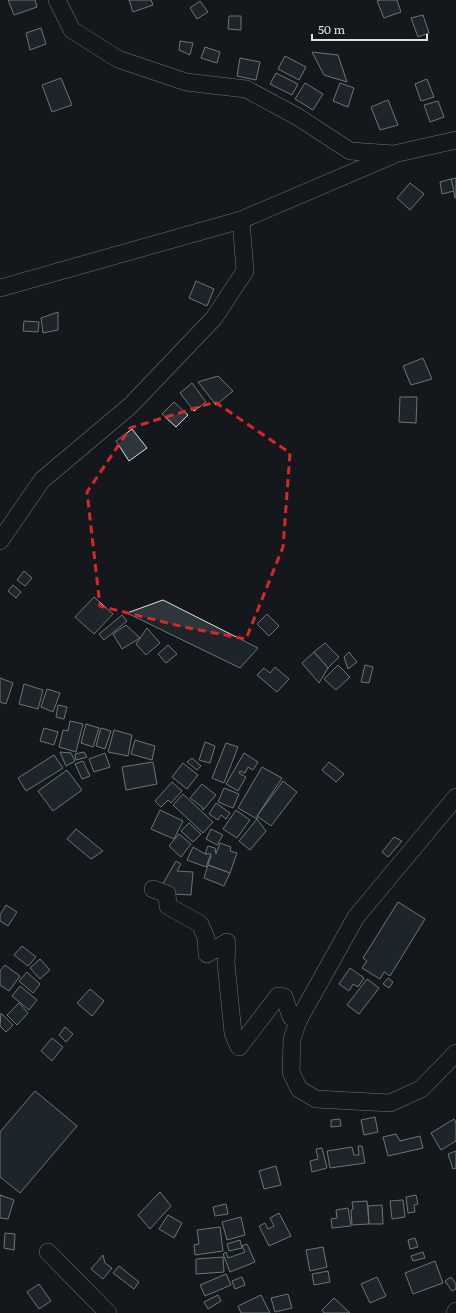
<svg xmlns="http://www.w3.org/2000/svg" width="456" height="1313" font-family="Literata,serif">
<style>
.building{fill:#2c363c;stroke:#d8e6dc}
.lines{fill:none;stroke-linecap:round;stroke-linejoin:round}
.minor-casing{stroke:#d8e6dc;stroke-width:18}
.minor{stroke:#14181c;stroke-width:17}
.marked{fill:none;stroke:#d62828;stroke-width:3;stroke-dasharray:8 5;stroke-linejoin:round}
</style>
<rect width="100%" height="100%" fill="#14181c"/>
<g class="building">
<path d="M 8,0 L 35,0 L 37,7 L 14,15 Z"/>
<path d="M 129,0 L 151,0 L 153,5 L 133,12 Z"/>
<path d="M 380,0 L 397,0 L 401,12 L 384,18 L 377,1 Z"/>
<path d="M 200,1 L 208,12 L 197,19 L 190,8 Z"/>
<path d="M 423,15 L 429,33 L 418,37 L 411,18 Z"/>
<path d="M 229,16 L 241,16 L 241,30 L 228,29 Z"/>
<path d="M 41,28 L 46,44 L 30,50 L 26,33 Z"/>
<path d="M 180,41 L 193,43 L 190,55 L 179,50 Z"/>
<path d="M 205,47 L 220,52 L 217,63 L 201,58 Z"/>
<path d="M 312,52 L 338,55 L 347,82 L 324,75 Z"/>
<path d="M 285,56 L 306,67 L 299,80 L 278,69 Z"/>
<path d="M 240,58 L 260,62 L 256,80 L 237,76 Z"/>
<path d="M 276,73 L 298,84 L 292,95 L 270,84 Z"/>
<path d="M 61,78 L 72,105 L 52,112 L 42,85 Z"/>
<path d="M 427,79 L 434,97 L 421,101 L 415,84 Z"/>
<path d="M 305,83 L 323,94 L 313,110 L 295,99 Z"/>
<path d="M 340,83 L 354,88 L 348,107 L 333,101 Z"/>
<path d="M 388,100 L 398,125 L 380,130 L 371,107 Z"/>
<path d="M 438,101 L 444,117 L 430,122 L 424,105 Z"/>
<path d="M 456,178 L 456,198 L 455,198 L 451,179 Z"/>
<path d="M 451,179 L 454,191 L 442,194 L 440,182 Z"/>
<path d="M 410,183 L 424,194 L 410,210 L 397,198 Z"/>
<path d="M 196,281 L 214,289 L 207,306 L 189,298 Z"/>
<path d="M 58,312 L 58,330 L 43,333 L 41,318 Z"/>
<path d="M 24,321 L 39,322 L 38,332 L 23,331 Z"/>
<path d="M 423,358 L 432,379 L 411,385 L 403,366 Z"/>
<path d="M 218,376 L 233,391 L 216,405 L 198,382 Z"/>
<path d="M 192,383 L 206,402 L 194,411 L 180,393 Z"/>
<path d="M 400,397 L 417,397 L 416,423 L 399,422 Z"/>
<path d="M 174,402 L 188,415 L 176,427 L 162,414 Z"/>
<path d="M 132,429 L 147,448 L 129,461 L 116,441 Z"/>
<path d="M 24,571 L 32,578 L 25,586 L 17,580 Z"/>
<path d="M 13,585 L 21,592 L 16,598 L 8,591 Z"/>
<path d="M 94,597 L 113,614 L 94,634 L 75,617 Z"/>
<path d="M 163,600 L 258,648 L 240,668 L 127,613 Z"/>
<path d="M 267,614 L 279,626 L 269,636 L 257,624 Z"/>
<path d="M 122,615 L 127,621 L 104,640 L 99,634 Z"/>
<path d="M 126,625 L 140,638 L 122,649 L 113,634 Z"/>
<path d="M 147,628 L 160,643 L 146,655 L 136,644 Z"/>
<path d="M 325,643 L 339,657 L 328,668 L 314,652 Z"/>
<path d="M 168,645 L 177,654 L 166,663 L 158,654 Z"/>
<path d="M 314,652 L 328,668 L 319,683 L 302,663 Z"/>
<path d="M 349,652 L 357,662 L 348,669 L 344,657 Z"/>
<path d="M 338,665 L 350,677 L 336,690 L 324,679 Z"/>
<path d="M 365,665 L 373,667 L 369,683 L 361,682 Z"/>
<path d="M 275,667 L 289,679 L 277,692 L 257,675 L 264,668 L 270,673 Z"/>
<path d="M 0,678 L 13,683 L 6,704 L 0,702 Z"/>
<path d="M 24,684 L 43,690 L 38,709 L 19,704 Z"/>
<path d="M 47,689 L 60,693 L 53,712 L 41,707 Z"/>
<path d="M 58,705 L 67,707 L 64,719 L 56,717 Z"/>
<path d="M 70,721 L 83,724 L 76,752 L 59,747 L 63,730 L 68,731 Z"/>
<path d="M 86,724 L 99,728 L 93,747 L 81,743 Z"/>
<path d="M 44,728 L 58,732 L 54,745 L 40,741 Z"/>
<path d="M 101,728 L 111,731 L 105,749 L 96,746 Z"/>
<path d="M 114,730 L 132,735 L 128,756 L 108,752 Z"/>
<path d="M 135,740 L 155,746 L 152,760 L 131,754 Z"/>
<path d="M 205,742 L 215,746 L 210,763 L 199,760 Z"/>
<path d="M 226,743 L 238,747 L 224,783 L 212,778 Z"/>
<path d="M 60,752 L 71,753 L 75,761 L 66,766 Z"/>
<path d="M 84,752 L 87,757 L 76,760 L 75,754 Z"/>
<path d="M 105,753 L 110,767 L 94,772 L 89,759 Z"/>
<path d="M 244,753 L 258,762 L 253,770 L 248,767 L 245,773 L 240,771 L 239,773 L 246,777 L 238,791 L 226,784 Z"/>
<path d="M 54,755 L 63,768 L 26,791 L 18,778 Z"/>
<path d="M 192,758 L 201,766 L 197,770 L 187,762 Z"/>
<path d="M 83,761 L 90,776 L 82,779 L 75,764 Z"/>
<path d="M 153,762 L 157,784 L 126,790 L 122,767 Z"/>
<path d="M 329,762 L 344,774 L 336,782 L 322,770 Z"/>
<path d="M 183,763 L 198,775 L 187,789 L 172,777 Z"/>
<path d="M 262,767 L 282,778 L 257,816 L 257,819 L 238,808 Z"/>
<path d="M 67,770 L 82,790 L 53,811 L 38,791 Z"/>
<path d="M 283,781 L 297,792 L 271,826 L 257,816 Z"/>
<path d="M 172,782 L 182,791 L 171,803 L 168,800 L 161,807 L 155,801 Z"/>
<path d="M 202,784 L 216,795 L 203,810 L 202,807 L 190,798 Z"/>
<path d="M 224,788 L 239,794 L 233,808 L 218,802 Z"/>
<path d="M 183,794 L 213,822 L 203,833 L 173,805 Z"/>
<path d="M 216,803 L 230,813 L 226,819 L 221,815 L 218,820 L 209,814 Z"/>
<path d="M 160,810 L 183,821 L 174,839 L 151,829 Z"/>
<path d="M 236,810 L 250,820 L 237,838 L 223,829 Z"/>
<path d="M 257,819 L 266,831 L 250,850 L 239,841 Z"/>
<path d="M 189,823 L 201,834 L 193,842 L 181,831 Z"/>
<path d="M 76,829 L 103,851 L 91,859 L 67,839 Z"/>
<path d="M 211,829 L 223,835 L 217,845 L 206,839 Z"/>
<path d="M 179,834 L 191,844 L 181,857 L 169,846 Z"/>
<path d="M 394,837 L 402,841 L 388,857 L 382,852 Z"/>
<path d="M 220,843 L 231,847 L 230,851 L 237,853 L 230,873 L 208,865 L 211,856 L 205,854 L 208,846 L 215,848 L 216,854 Z"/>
<path d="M 193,847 L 205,854 L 211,854 L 206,867 L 187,860 Z"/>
<path d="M 176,861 L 181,864 L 177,871 L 193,872 L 191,895 L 173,894 L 161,887 Z"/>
<path d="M 208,865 L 230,873 L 224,886 L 204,878 Z"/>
<path d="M 398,902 L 425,919 L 390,976 L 384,972 L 380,979 L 362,968 L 367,961 L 363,958 Z"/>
<path d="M 6,905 L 17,912 L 8,926 L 0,921 L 0,915 Z"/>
<path d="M 22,946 L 36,957 L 28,966 L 14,955 Z"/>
<path d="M 40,959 L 50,970 L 40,979 L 30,968 Z"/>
<path d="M 5,965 L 20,976 L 9,991 L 0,985 L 0,971 Z"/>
<path d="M 350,968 L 364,978 L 358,987 L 353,984 L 349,991 L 339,984 Z"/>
<path d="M 27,972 L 40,984 L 33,993 L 19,981 Z"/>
<path d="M 388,978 L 393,982 L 389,988 L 383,984 Z"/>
<path d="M 367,979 L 379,988 L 359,1014 L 347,1005 Z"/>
<path d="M 20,986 L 37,1000 L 29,1010 L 12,996 Z"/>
<path d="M 90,989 L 104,1001 L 92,1016 L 77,1003 Z"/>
<path d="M 19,1003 L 28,1013 L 17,1025 L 7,1015 Z"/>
<path d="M 1,1013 L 13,1025 L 6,1032 L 0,1026 Z"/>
<path d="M 65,1027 L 73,1034 L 66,1042 L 59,1035 Z"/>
<path d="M 52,1038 L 63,1047 L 52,1061 L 41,1051 Z"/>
<path d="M 35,1091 L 77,1126 L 20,1193 L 0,1177 L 0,1132 Z"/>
<path d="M 375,1117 L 378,1132 L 364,1135 L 361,1120 Z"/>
<path d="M 340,1119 L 341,1126 L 331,1127 L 331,1120 Z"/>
<path d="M 454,1119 L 456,1123 L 456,1141 L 441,1150 L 431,1133 Z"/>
<path d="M 396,1134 L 400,1141 L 420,1136 L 423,1148 L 388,1156 L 383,1137 Z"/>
<path d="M 358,1146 L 362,1146 L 365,1163 L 330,1168 L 327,1151 L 352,1147 L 354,1155 L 359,1155 Z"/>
<path d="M 322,1148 L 327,1168 L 312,1172 L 310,1161 L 318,1159 L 316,1149 Z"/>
<path d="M 456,1151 L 456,1168 L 453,1169 L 448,1154 Z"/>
<path d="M 276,1166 L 281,1185 L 264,1189 L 259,1171 Z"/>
<path d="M 160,1192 L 171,1206 L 150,1229 L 138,1215 Z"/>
<path d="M 0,1195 L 14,1200 L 8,1219 L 0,1218 Z"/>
<path d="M 416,1195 L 418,1204 L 414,1205 L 415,1212 L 408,1213 L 406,1197 Z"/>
<path d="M 403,1200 L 405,1217 L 392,1219 L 390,1201 Z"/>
<path d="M 367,1201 L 369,1224 L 352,1225 L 351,1210 L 353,1209 L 352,1202 Z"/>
<path d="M 226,1204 L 228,1214 L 215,1216 L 213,1207 Z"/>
<path d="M 382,1205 L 383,1224 L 369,1224 L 368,1206 Z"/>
<path d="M 348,1208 L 351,1226 L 332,1228 L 331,1219 L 337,1218 L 336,1210 Z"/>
<path d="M 279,1213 L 291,1236 L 269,1246 L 259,1226 L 265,1223 L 268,1229 L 274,1226 L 270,1218 Z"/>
<path d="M 168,1215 L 182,1223 L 174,1238 L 159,1229 Z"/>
<path d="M 241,1217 L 245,1235 L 227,1240 L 222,1222 Z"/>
<path d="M 220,1227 L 223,1251 L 195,1255 L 194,1245 L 199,1244 L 197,1230 Z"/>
<path d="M 5,1233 L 15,1234 L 14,1250 L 4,1248 Z"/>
<path d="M 415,1238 L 418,1247 L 410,1249 L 408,1240 Z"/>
<path d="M 240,1240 L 242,1248 L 229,1251 L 227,1244 Z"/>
<path d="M 247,1244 L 255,1262 L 230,1272 L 223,1254 L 226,1252 L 228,1258 L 245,1252 L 242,1246 Z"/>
<path d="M 323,1247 L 327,1267 L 310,1271 L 306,1250 Z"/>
<path d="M 423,1252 L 425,1258 L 413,1261 L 411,1256 Z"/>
<path d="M 103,1255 L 105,1263 L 112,1268 L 103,1279 L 91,1269 Z"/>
<path d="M 223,1257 L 224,1272 L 196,1274 L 196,1259 Z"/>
<path d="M 435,1261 L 443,1283 L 413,1294 L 405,1273 Z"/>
<path d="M 119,1266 L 139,1282 L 134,1289 L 113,1273 Z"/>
<path d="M 328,1271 L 330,1282 L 314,1285 L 312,1274 Z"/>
<path d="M 226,1274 L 231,1285 L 205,1296 L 200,1285 Z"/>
<path d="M 242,1277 L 245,1285 L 235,1289 L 232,1281 Z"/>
<path d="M 377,1277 L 386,1296 L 370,1303 L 361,1284 Z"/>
<path d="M 451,1277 L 456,1284 L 456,1289 L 452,1291 L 445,1281 Z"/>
<path d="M 39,1284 L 51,1301 L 39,1309 L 27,1292 Z"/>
<path d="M 288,1294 L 292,1308 L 275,1312 L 271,1298 Z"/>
<path d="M 218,1295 L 221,1301 L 208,1309 L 204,1302 Z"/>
<path d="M 261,1295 L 270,1313 L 241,1313 L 238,1306 Z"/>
<path d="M 334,1298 L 350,1313 L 324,1313 L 322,1310 Z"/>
</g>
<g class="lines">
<defs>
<g id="minor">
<path d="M 57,0 L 72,30 L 118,59 L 186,82 L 246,89 L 298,117 L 350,151 L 394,154 L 456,140"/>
<path d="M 0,288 L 241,220 L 391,156"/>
<path d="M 0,541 L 42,480 L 130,406 L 214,318 L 245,271 L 241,220"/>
<path d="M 456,797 L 356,917 L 298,1021 L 292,1039 L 291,1072 L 299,1089 L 316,1099 L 390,1103 L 421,1089 L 456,1053"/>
<path d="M 153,889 L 167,894 L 168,906 L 200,924 L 206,938 L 207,954 L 227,942 L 226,963 L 233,1033 L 239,1047 L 278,996 L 284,997 L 291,1017 L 298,1021"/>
<path d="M 48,1252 L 108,1313"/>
<path d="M 455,1313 L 456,1311"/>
</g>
</defs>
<use href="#minor" class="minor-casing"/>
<use href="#minor" class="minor"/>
</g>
<path d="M0 0H456V1313H0ZM 215,402 L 290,453 L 283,547 L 246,639 L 184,627 L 100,606 L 87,492 L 130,428 Z" fill="#14181c" fill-opacity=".55" fill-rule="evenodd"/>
<path class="marked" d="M 215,402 L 290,453 L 283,547 L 246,639 L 184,627 L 100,606 L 87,492 L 130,428 Z"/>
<path d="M312 34v6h115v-6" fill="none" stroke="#d8e6dc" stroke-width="2"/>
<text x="318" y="34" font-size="12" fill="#d8e6dc" stroke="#14181c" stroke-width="3" paint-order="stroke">50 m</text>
</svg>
